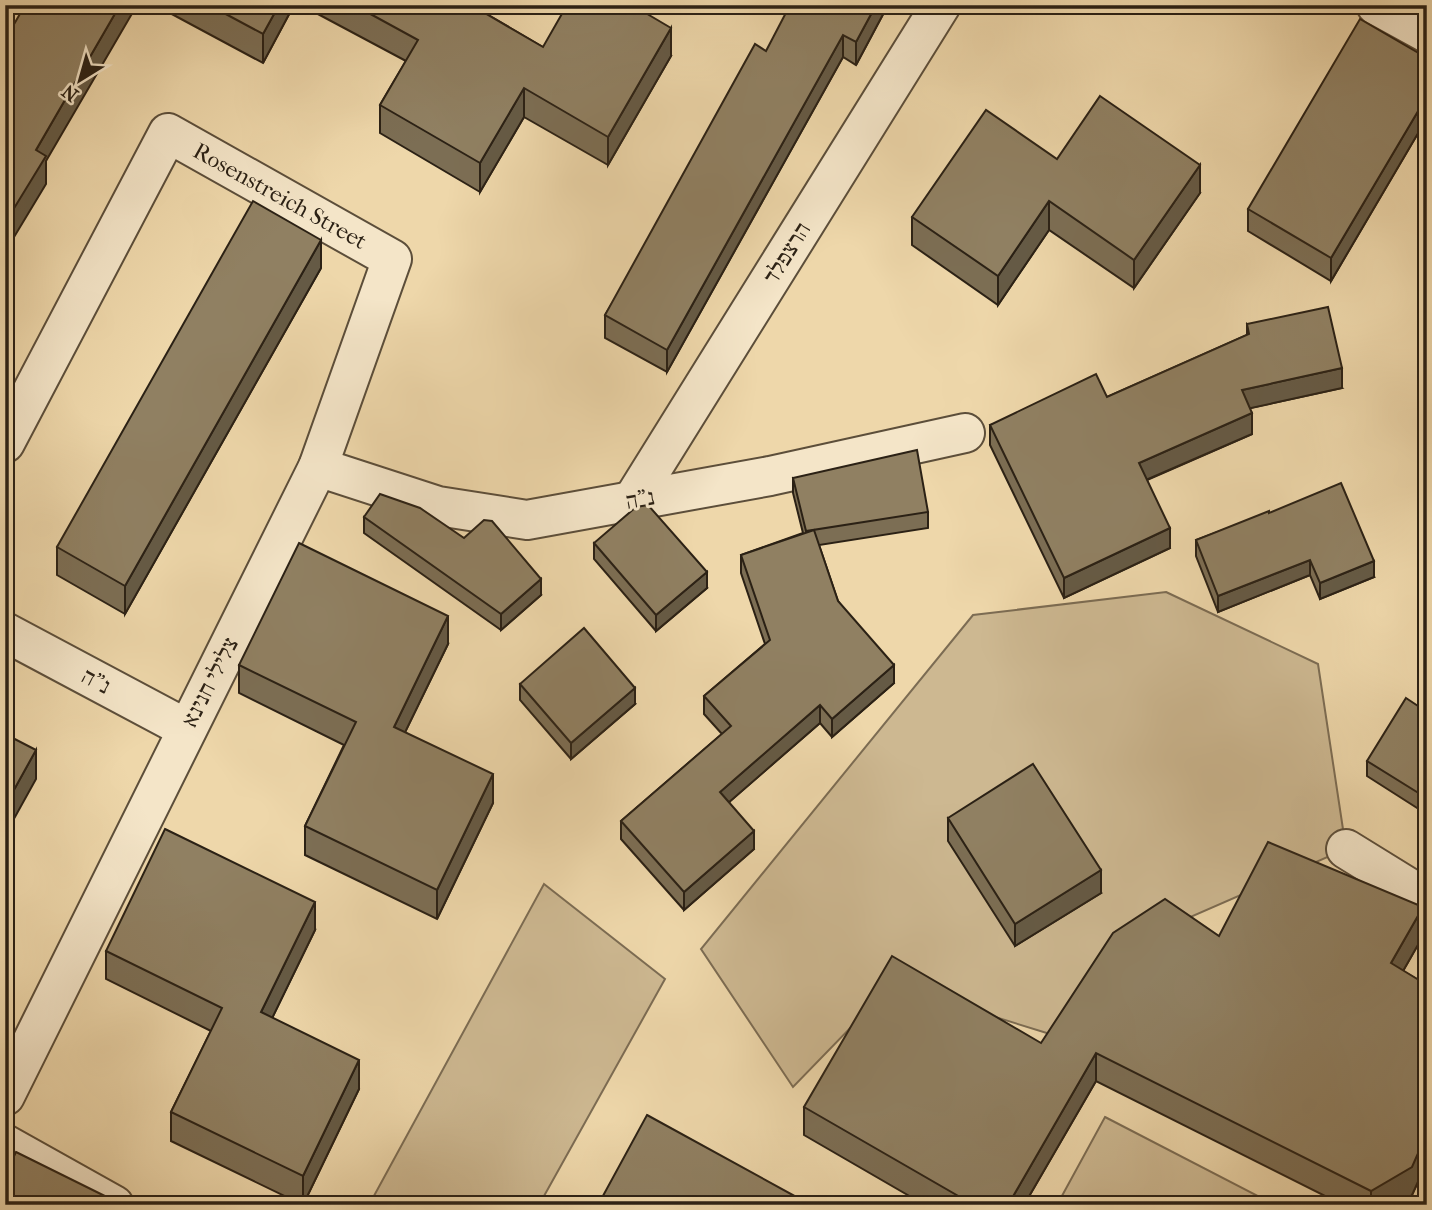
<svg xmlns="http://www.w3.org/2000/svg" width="1432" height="1210" font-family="'IM FELL French Canon','Frank Ruhl Libre',serif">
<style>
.green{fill:#cdb891;stroke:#7c6c53;stroke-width:2}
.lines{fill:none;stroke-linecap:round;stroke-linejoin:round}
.minor-casing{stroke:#5c4e3a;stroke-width:42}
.minor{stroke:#f4e5c8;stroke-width:38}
.wall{fill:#7c6e54;stroke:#2b2115;stroke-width:2}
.shaded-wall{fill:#655a45;stroke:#2b2115;stroke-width:2}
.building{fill:#908062;stroke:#2b2115;stroke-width:2}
.labels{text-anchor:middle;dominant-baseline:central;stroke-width:6;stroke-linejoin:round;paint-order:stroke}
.street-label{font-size:23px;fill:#2b2115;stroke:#f4e5c8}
</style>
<rect width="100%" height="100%" fill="#eed7aa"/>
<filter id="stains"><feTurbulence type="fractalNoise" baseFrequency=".00286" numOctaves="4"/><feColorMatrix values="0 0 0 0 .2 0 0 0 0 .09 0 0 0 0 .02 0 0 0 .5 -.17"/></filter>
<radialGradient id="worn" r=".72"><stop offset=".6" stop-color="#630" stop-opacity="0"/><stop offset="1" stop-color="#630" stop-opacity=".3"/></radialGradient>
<g class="green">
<path d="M 1166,592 L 1318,664 L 1346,849 L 1165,928 L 1063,1038 L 892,985 L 793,1087 L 701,949 L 973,615 Z"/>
<path d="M 544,884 L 665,979 L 539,1205 L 369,1205 Z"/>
<path d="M 1105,1117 L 1275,1205 L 1057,1205 Z"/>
</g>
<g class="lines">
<defs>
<g id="minor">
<path d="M 1376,5 L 1427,33"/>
<path d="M 5,443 L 168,133 L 392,259 L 318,467 L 5,1096"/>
<path d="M 318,467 L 438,506 L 527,520 L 770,476 L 965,433"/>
<path d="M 632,501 L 941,5"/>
<path d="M 5,632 L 187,729"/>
<path d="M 1346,849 L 1427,899"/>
<path d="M 5,1144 L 114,1205"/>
</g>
</defs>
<use href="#minor" class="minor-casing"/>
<use href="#minor" class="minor"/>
</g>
<g class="wall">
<path d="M 155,5 L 294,5 L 263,63 Z"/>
<path d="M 301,5 L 471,5 L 543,47 L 671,56 L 608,165 L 524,117 L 480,192 L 380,133 L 380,105 L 406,61 Z"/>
<path d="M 888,5 L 856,65 L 843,57 L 667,372 L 605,338 L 605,315 L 766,51 Z"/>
<path d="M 1427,58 L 1427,118 L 1331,281 L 1248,231 L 1248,209 Z"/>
<path d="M 1057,159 L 1200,193 L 1134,288 L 1049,230 L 998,305 L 912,245 L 912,217 Z"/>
<path d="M 321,268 L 125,614 L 57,575 L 57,547 Z"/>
<path d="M 1247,324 L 1342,388 L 1250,408 L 1252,434 L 1147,480 L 1170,548 L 1064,598 L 990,445 L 990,425 L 1107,397 L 1247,335 Z"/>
<path d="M 793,478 L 928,512 L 928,528 L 819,545 L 838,601 L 894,683 L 832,737 L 820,723 L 729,802 L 754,849 L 684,910 L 621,839 L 621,821 L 722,734 L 704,714 L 704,696 L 765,644 L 741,573 L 741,555 L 803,533 L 793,493 Z"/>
<path d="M 1269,513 L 1374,577 L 1320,599 L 1310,575 L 1218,612 L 1196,556 L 1196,540 Z"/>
<path d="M 364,517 L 541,595 L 501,630 L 364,533 Z"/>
<path d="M 594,543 L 707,588 L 656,631 L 594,559 Z"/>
<path d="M 448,644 L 405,732 L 493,803 L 437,919 L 305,855 L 305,826 L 344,745 L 239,693 L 239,665 Z"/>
<path d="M 520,684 L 635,704 L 571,759 L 520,700 Z"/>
<path d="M 1427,712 L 1427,811 L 1425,813 L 1367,776 L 1367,761 Z"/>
<path d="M 948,818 L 1101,893 L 1015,946 L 948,841 Z"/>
<path d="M 315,930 L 272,1018 L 359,1089 L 303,1205 L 171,1141 L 171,1112 L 211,1031 L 106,979 L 106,951 Z"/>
<path d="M 1219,936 L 1423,936 L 1403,971 L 1427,985 L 1427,1162 L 1412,1195 L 1396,1205 L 1343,1205 L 1096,1081 L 1024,1205 L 925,1205 L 804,1135 L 804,1107 L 1041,1043 Z"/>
</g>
<g class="shaded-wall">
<path d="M 120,5 L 137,5 L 46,161 L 46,184 L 5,252 L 5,223 L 36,150 Z"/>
<path d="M 279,5 L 294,5 L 263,63 L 263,34 Z"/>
<path d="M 876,5 L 888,5 L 856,65 L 856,42 Z"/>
<path d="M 671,28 L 671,56 L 608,165 L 608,137 Z"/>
<path d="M 843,35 L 843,57 L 667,372 L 667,350 Z"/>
<path d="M 524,88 L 524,117 L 480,192 L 480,163 Z"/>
<path d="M 1427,96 L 1427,118 L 1331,281 L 1331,258 Z"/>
<path d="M 1200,165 L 1200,193 L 1134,288 L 1134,260 Z"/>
<path d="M 1049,201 L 1049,230 L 998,305 L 998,276 Z"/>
<path d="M 321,240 L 321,268 L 125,614 L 125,586 Z"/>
<path d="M 1342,368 L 1342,388 L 1242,410 L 1242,390 Z"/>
<path d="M 1252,413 L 1252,434 L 1139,483 L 1139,463 Z"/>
<path d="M 1170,528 L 1170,548 L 1064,598 L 1064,578 Z"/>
<path d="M 1310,560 L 1310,575 L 1218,612 L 1218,596 Z"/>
<path d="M 1374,561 L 1374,577 L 1320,599 L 1320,583 Z"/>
<path d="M 707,572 L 707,588 L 656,631 L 656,615 Z"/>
<path d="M 541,579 L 541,595 L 501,630 L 501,614 Z"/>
<path d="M 448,616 L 448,644 L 394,755 L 394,727 Z"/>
<path d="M 894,665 L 894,683 L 832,737 L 832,719 Z"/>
<path d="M 635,688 L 635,704 L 571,759 L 571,743 Z"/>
<path d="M 820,705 L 820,723 L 720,810 L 720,792 Z"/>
<path d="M 36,750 L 36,779 L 5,835 L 5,806 Z"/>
<path d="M 493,774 L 493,803 L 437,919 L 437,890 Z"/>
<path d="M 1427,795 L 1427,811 L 1425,813 L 1425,797 Z"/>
<path d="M 754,831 L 754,849 L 684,910 L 684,892 Z"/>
<path d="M 1101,870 L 1101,893 L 1015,946 L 1015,924 Z"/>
<path d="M 315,902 L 315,930 L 261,1041 L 261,1012 Z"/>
<path d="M 1423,907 L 1423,936 L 1391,992 L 1391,963 Z"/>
<path d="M 1096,1053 L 1096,1081 L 1024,1205 L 1008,1205 Z"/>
<path d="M 359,1060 L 359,1089 L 303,1205 L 303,1176 Z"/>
<path d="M 1427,1133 L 1427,1162 L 1412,1195 L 1396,1205 L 1371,1205 L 1371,1191 Z"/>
</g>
<g class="building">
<path d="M 25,5 L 120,5 L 36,150 L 46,156 L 5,223 L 5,40 Z"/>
<path d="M 209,5 L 279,5 L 263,34 Z"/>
<path d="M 354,5 L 471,5 L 543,47 L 567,5 L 632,5 L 671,28 L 608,137 L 524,88 L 480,163 L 380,105 L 418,40 Z"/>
<path d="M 790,5 L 876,5 L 856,42 L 843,35 L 667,350 L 605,315 L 755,44 L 766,51 Z"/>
<path d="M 1360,19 L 1427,58 L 1427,96 L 1331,258 L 1248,209 Z"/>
<path d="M 1100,96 L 1200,165 L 1134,260 L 1049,201 L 998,276 L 912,217 L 986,110 L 1057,159 Z"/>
<path d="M 253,201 L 321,240 L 125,586 L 57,547 Z"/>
<path d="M 1328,307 L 1342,368 L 1242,390 L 1252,413 L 1139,463 L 1170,528 L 1064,578 L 990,425 L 1096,374 L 1107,397 L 1249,334 L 1247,324 Z"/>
<path d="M 917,450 L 928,512 L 806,531 L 793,478 Z"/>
<path d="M 1341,483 L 1374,561 L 1320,583 L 1310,560 L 1218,596 L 1196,540 L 1269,511 L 1269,513 Z"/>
<path d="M 380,494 L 420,508 L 464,538 L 484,520 L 492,521 L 541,579 L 501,614 L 364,517 Z"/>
<path d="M 648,505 L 707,572 L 656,615 L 594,543 L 636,507 Z"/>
<path d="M 814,530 L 838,601 L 894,665 L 832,719 L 820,705 L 720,792 L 754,831 L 684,892 L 621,821 L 731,726 L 704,696 L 770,640 L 741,555 Z"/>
<path d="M 299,543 L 448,616 L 394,727 L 493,774 L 437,890 L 305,826 L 356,722 L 239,665 Z"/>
<path d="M 584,628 L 635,688 L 571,743 L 520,684 Z"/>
<path d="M 1406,698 L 1427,712 L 1427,795 L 1425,797 L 1367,761 Z"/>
<path d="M 5,734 L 36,750 L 5,806 Z"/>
<path d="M 1033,764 L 1101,870 L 1015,924 L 948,818 Z"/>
<path d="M 165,829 L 315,902 L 261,1012 L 359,1060 L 303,1176 L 171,1112 L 222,1008 L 106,951 Z"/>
<path d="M 1268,842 L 1423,907 L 1391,963 L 1427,985 L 1427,1133 L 1412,1167 L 1371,1191 L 1096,1053 L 1008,1205 L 974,1205 L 804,1107 L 892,956 L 1041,1043 L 1113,933 L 1165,899 L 1219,936 Z"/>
<path d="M 647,1115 L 811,1205 L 598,1205 Z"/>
<path d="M 16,1152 L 123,1205 L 5,1205 L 5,1175 Z"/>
</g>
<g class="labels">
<g class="street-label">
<text transform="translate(280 196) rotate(29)">Rosenstreich Street</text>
<text transform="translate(787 253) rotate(-58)">הרצפלד</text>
<text transform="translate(640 499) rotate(-10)">נ"ה</text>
<text transform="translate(96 681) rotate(28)">נ"ה</text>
<text transform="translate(210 682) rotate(-63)">צלילי חנינא</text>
</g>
</g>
<rect width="1432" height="1210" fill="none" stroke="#eed7aa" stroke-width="28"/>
<rect x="7" y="7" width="1418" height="1196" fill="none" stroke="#2b2115" stroke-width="3.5"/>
<rect x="14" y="14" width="1404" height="1182" fill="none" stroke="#2b2115" stroke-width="2"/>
<g transform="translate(80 80) rotate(217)" stroke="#f4e5c8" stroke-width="5" paint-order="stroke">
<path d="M0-5L12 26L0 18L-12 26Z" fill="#2b2115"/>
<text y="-10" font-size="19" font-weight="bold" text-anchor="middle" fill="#2b2115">N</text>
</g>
<rect width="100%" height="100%" filter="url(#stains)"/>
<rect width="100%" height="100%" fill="url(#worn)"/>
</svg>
